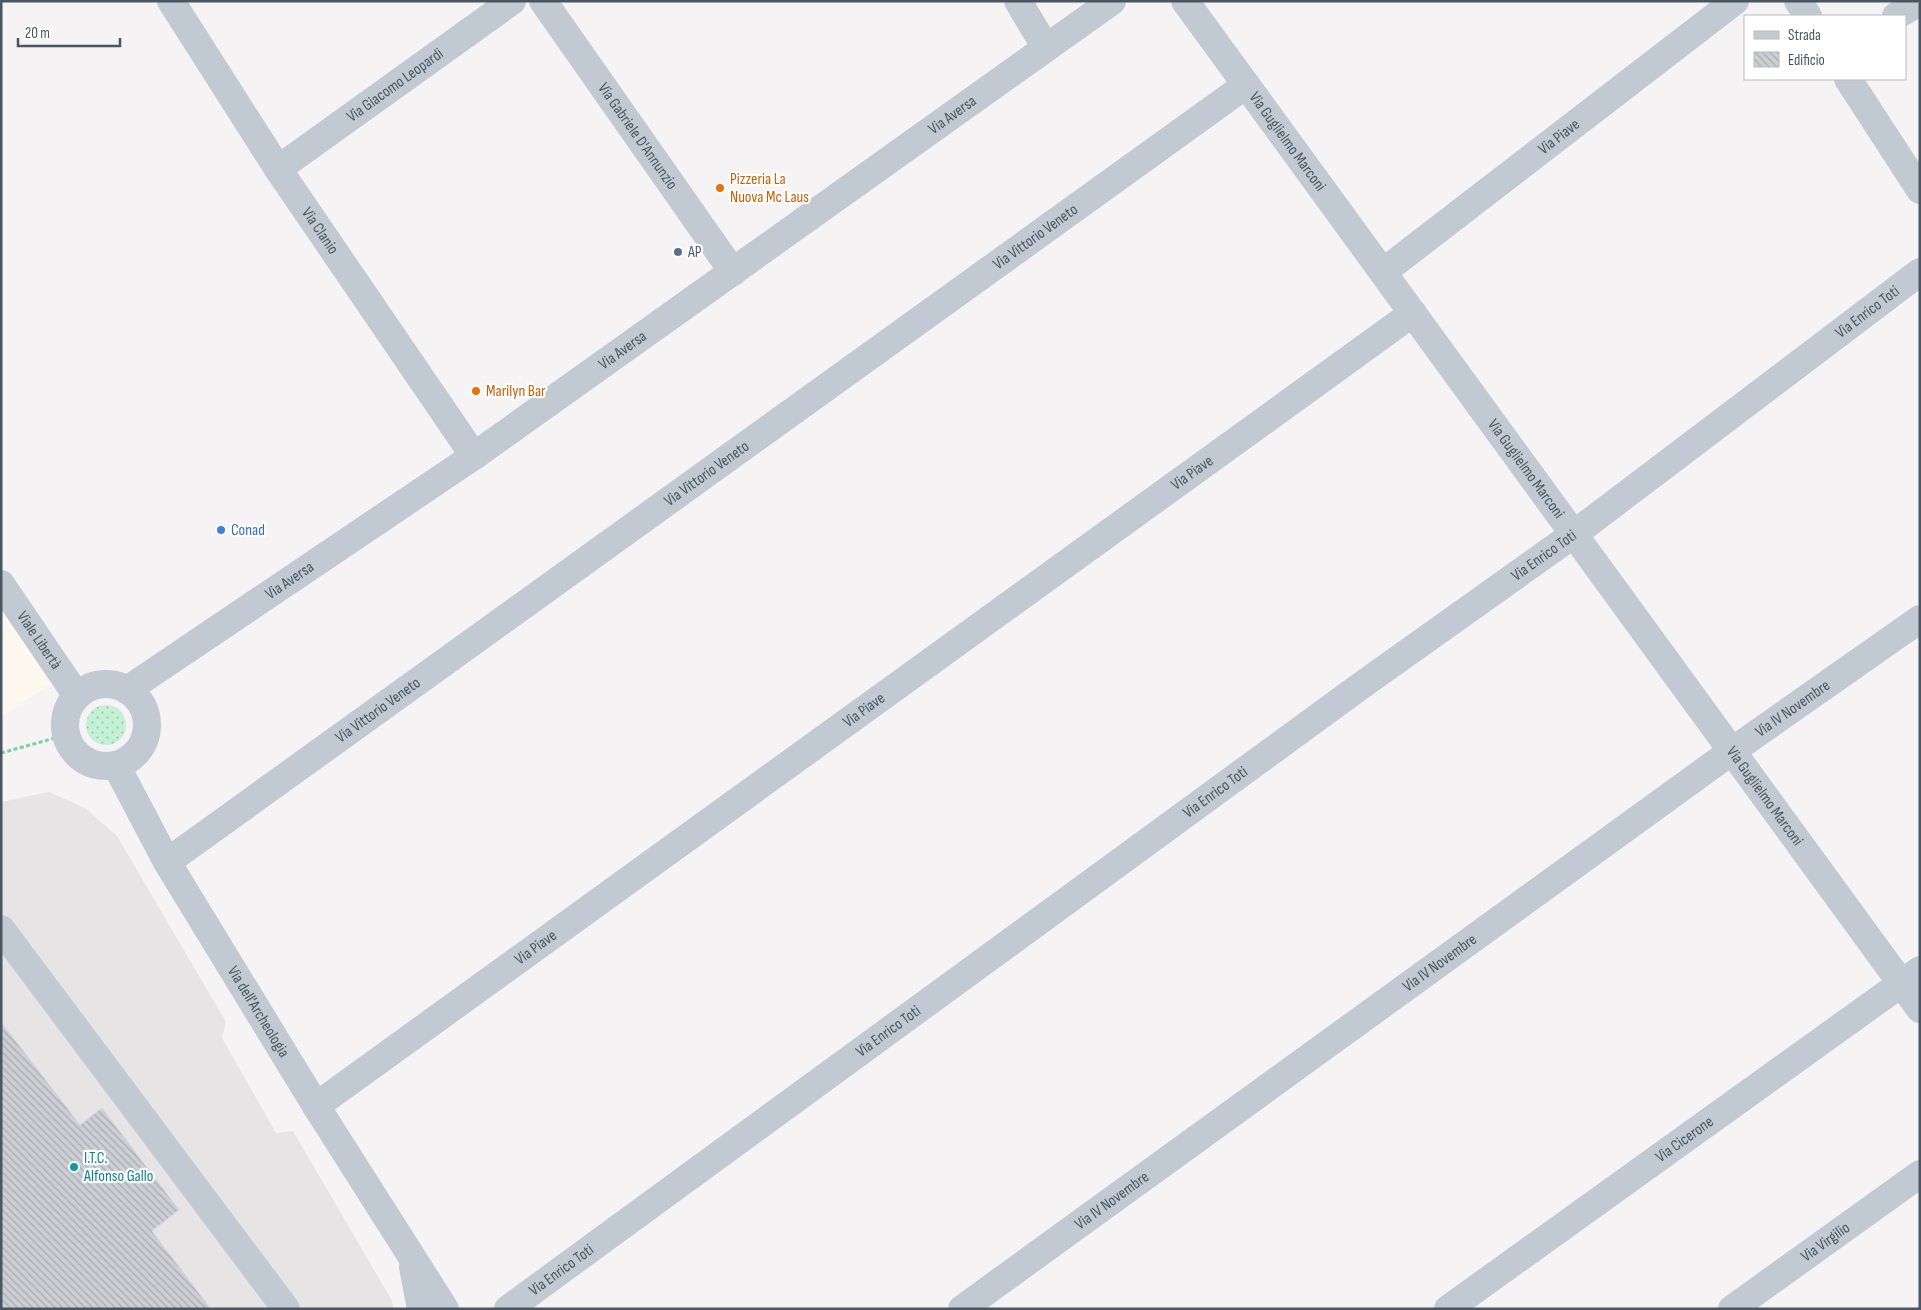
<svg xmlns="http://www.w3.org/2000/svg" width="1921" height="1310" font-family="'Sofia Sans Condensed',sans-serif">
<style>
.commercial{fill:#fdf9ef}
.education{fill:#e6e4e5}
.grass{fill:url(#grass-dots)}
.building{fill:url(#building-back-hatch);stroke:#d7d9de}
.lines{fill:none;stroke-linecap:round;stroke-linejoin:round}
.path{stroke:#7ad0a6;stroke-width:3;stroke-dasharray:4 2.5;stroke-linecap:butt}
.minor{stroke:#c1cad2;stroke-width:28}
.food-dot{fill:#e8710a;stroke:#fff;stroke-width:2}
.service-dot{fill:#5c6f8a;stroke:#fff;stroke-width:2}
.shop-dot{fill:#3f7fe0;stroke:#fff;stroke-width:2}
.culture-dot{fill:#0f9aa8;stroke:#fff;stroke-width:2}
.labels{text-anchor:middle;dominant-baseline:central;stroke-width:4.5;stroke-linejoin:round;paint-order:stroke}
.street-label{font-size:16px;fill:#4a5661;stroke:#fff}
.food-label{font-size:16px;fill:#c56008;stroke:#fff;text-anchor:start}
.service-label{font-size:16px;fill:#4e5e75;stroke:#fff;text-anchor:start}
.shop-label{font-size:16px;fill:#366cbe;stroke:#fff;text-anchor:start}
.culture-label{font-size:16px;fill:#0d838f;stroke:#fff;text-anchor:start}
</style>
<defs>
<pattern id="grass-dots" width="8" height="8" patternUnits="userSpaceOnUse" patternTransform="scale(1.25)"><rect width="8" height="8" fill="#c3f1d5"/><path d="M2 2h.1M6 6h.1" fill="none" stroke="#a0c6b0" stroke-width="1.8" stroke-linecap="round"/></pattern>
<pattern id="building-back-hatch" width="6" height="6" patternUnits="userSpaceOnUse" patternTransform="scale(1.25)"><rect width="6" height="6" fill="#cdcfd5"/><path d="M-1 5l2 2M0 0l6 6M5-1l2 2" fill="none" stroke="#a8abb0"/></pattern>
</defs>
<rect width="100%" height="100%" fill="#f5f3f3"/>
<path class="commercial" d="M 1,604 L 54,682 L 1,717 Z"/>
<path class="education" d="M 49,792 L 85,808 L 117,836 L 226,1022 L 222,1038 L 276,1133 L 293,1131 L 391,1299 L 394,1309 L 1,1309 L 1,802 Z"/>
<circle class="grass" cx="106" cy="725" r="20"/>
<path class="building" d="M 1,1022 L 80,1125 L 102,1108 L 179,1210 L 152,1231 L 211,1309 L 1,1309 Z"/>
<g class="lines">
<path class="path" d="M 1,753 L 66,735"/>
<g class="minor">
<path id="s1" d="M 171,1 L 278,169 L 474,456"/>
<path id="s2" d="M 543,1 L 733,272"/>
<path d="M 1018,1 L 1046,48"/>
<path id="s3" d="M 1185,1 L 1920,1009"/>
<path d="M 1798,1 L 1808,16"/>
<path d="M 1896,16 L 1920,2"/>
<path d="M 1848,79 L 1920,190"/>
<path id="s4" d="M 278,169 L 512,1"/>
<path id="s5" d="M 1383,272 L 1735,1"/>
<path id="s6" d="M 1,584 L 77,696"/>
<circle cx="106" cy="725" r="41"/>
<path id="s7" d="M 127,690 L 474,456 L 1112,1"/>
<path id="s8" d="M 116,765 L 167,862 L 316,1106 L 445,1309"/>
<path id="s9" d="M 167,862 L 1246,85"/>
<path d="M 1,929 L 286,1309"/>
<path id="s10" d="M 316,1106 L 1413,313"/>
<path d="M 413,1267 L 421,1309"/>
<path id="s11" d="M 508,1309 L 1362,685 L 1574,534 L 1920,272"/>
<path id="s12" d="M 962,1309 L 1732,751 L 1920,619"/>
<path id="s13" d="M 1448,1309 L 1920,970"/>
<path id="s14" d="M 1732,1309 L 1920,1174"/>
</g>
</g>
<g class="food-dot">
<circle cx="720" cy="188" r="5"/>
<circle cx="476" cy="391" r="5"/>
</g>
<circle class="service-dot" cx="678" cy="252" r="5"/>
<circle class="shop-dot" cx="221" cy="530" r="5"/>
<circle class="culture-dot" cx="74" cy="1167" r="5"/>
<g class="labels">
<g class="street-label">
<text stroke="none"><textPath href="#s4" startOffset="144">Via Giacomo Leopardi</textPath></text>
<text stroke="none"><textPath href="#s7" startOffset="1006">Via Aversa</textPath></text>
<text stroke="none"><textPath href="#s2" startOffset="165">Via Gabriele D'Annunzio</textPath></text>
<text stroke="none"><textPath href="#s5" startOffset="222">Via Piave</textPath></text>
<text stroke="none"><textPath href="#s3" startOffset="174">Via Guglielmo Marconi</textPath></text>
<text stroke="none"><textPath href="#s1" startOffset="274">Via Clanio</textPath></text>
<text stroke="none"><textPath href="#s9" startOffset="1070">Via Vittorio Veneto</textPath></text>
<text stroke="none"><textPath href="#s11" startOffset="1686">Via Enrico Toti</textPath></text>
<text stroke="none"><textPath href="#s7" startOffset="601">Via Aversa</textPath></text>
<text stroke="none"><textPath href="#s3" startOffset="579">Via Guglielmo Marconi</textPath></text>
<text stroke="none"><textPath href="#s10" startOffset="1081">Via Piave</textPath></text>
<text stroke="none"><textPath href="#s9" startOffset="665">Via Vittorio Veneto</textPath></text>
<text stroke="none"><textPath href="#s11" startOffset="1281">Via Enrico Toti</textPath></text>
<text stroke="none"><textPath href="#s7" startOffset="196">Via Aversa</textPath></text>
<text stroke="none"><textPath href="#s6" startOffset="68">Viale Libertà</textPath></text>
<text stroke="none"><textPath href="#s12" startOffset="1025">Via IV Novembre</textPath></text>
<text stroke="none"><textPath href="#s10" startOffset="676">Via Piave</textPath></text>
<text stroke="none"><textPath href="#s9" startOffset="260">Via Vittorio Veneto</textPath></text>
<text stroke="none"><textPath href="#s11" startOffset="876">Via Enrico Toti</textPath></text>
<text stroke="none"><textPath href="#s3" startOffset="984">Via Guglielmo Marconi</textPath></text>
<text stroke="none"><textPath href="#s10" startOffset="271">Via Piave</textPath></text>
<text stroke="none"><textPath href="#s12" startOffset="590">Via IV Novembre</textPath></text>
<text stroke="none"><textPath href="#s8" startOffset="285">Via dell'Archeologia</textPath></text>
<text stroke="none"><textPath href="#s11" startOffset="471">Via Enrico Toti</textPath></text>
<text stroke="none"><textPath href="#s13" startOffset="291">Via Cicerone</textPath></text>
<text stroke="none"><textPath href="#s12" startOffset="185">Via IV Novembre</textPath></text>
<text stroke="none"><textPath href="#s14" startOffset="115">Via Virgilio</textPath></text>
<text stroke="none"><textPath href="#s11" startOffset="66">Via Enrico Toti</textPath></text>
</g>
<g class="food-label">
<text x="730" y="179">Pizzeria La<tspan x="730" dy="18">Nuova Mc Laus</tspan></text>
<text x="486" y="391">Marilyn Bar</text>
</g>
<g class="service-label">
<text x="688" y="252">AP</text>
</g>
<g class="shop-label">
<text x="231" y="530">Conad</text>
</g>
<g class="culture-label">
<text x="84" y="1158">I.T.C.<tspan x="84" dy="18">Alfonso Gallo</tspan></text>
</g>
</g>
<rect width="1921" height="1310" fill="none" stroke="#4a5661" stroke-width="5"/>
<rect x="1744" y="15" width="162" height="65" fill="#ffffff" stroke="#b7bbc0"/>
<rect x="1754" y="31" width="25" height="8" fill="#c1cad2" stroke="#b7bbc0"/>
<text x="1788" y="40" font-size="15" fill="#4a5661">Strada</text>
<rect x="1754" y="52" width="25" height="15" fill="url(#building-back-hatch)" stroke="#b7bbc0"/>
<text x="1788" y="65" font-size="15" fill="#4a5661">Edificio</text>
<path d="M18 38v8h102v-8" fill="none" stroke="#4a5661" stroke-width="2.5"/>
<text x="25" y="38" font-size="15" fill="#4a5661" stroke="#ffffff" stroke-width="4" paint-order="stroke">20 m</text>
</svg>
